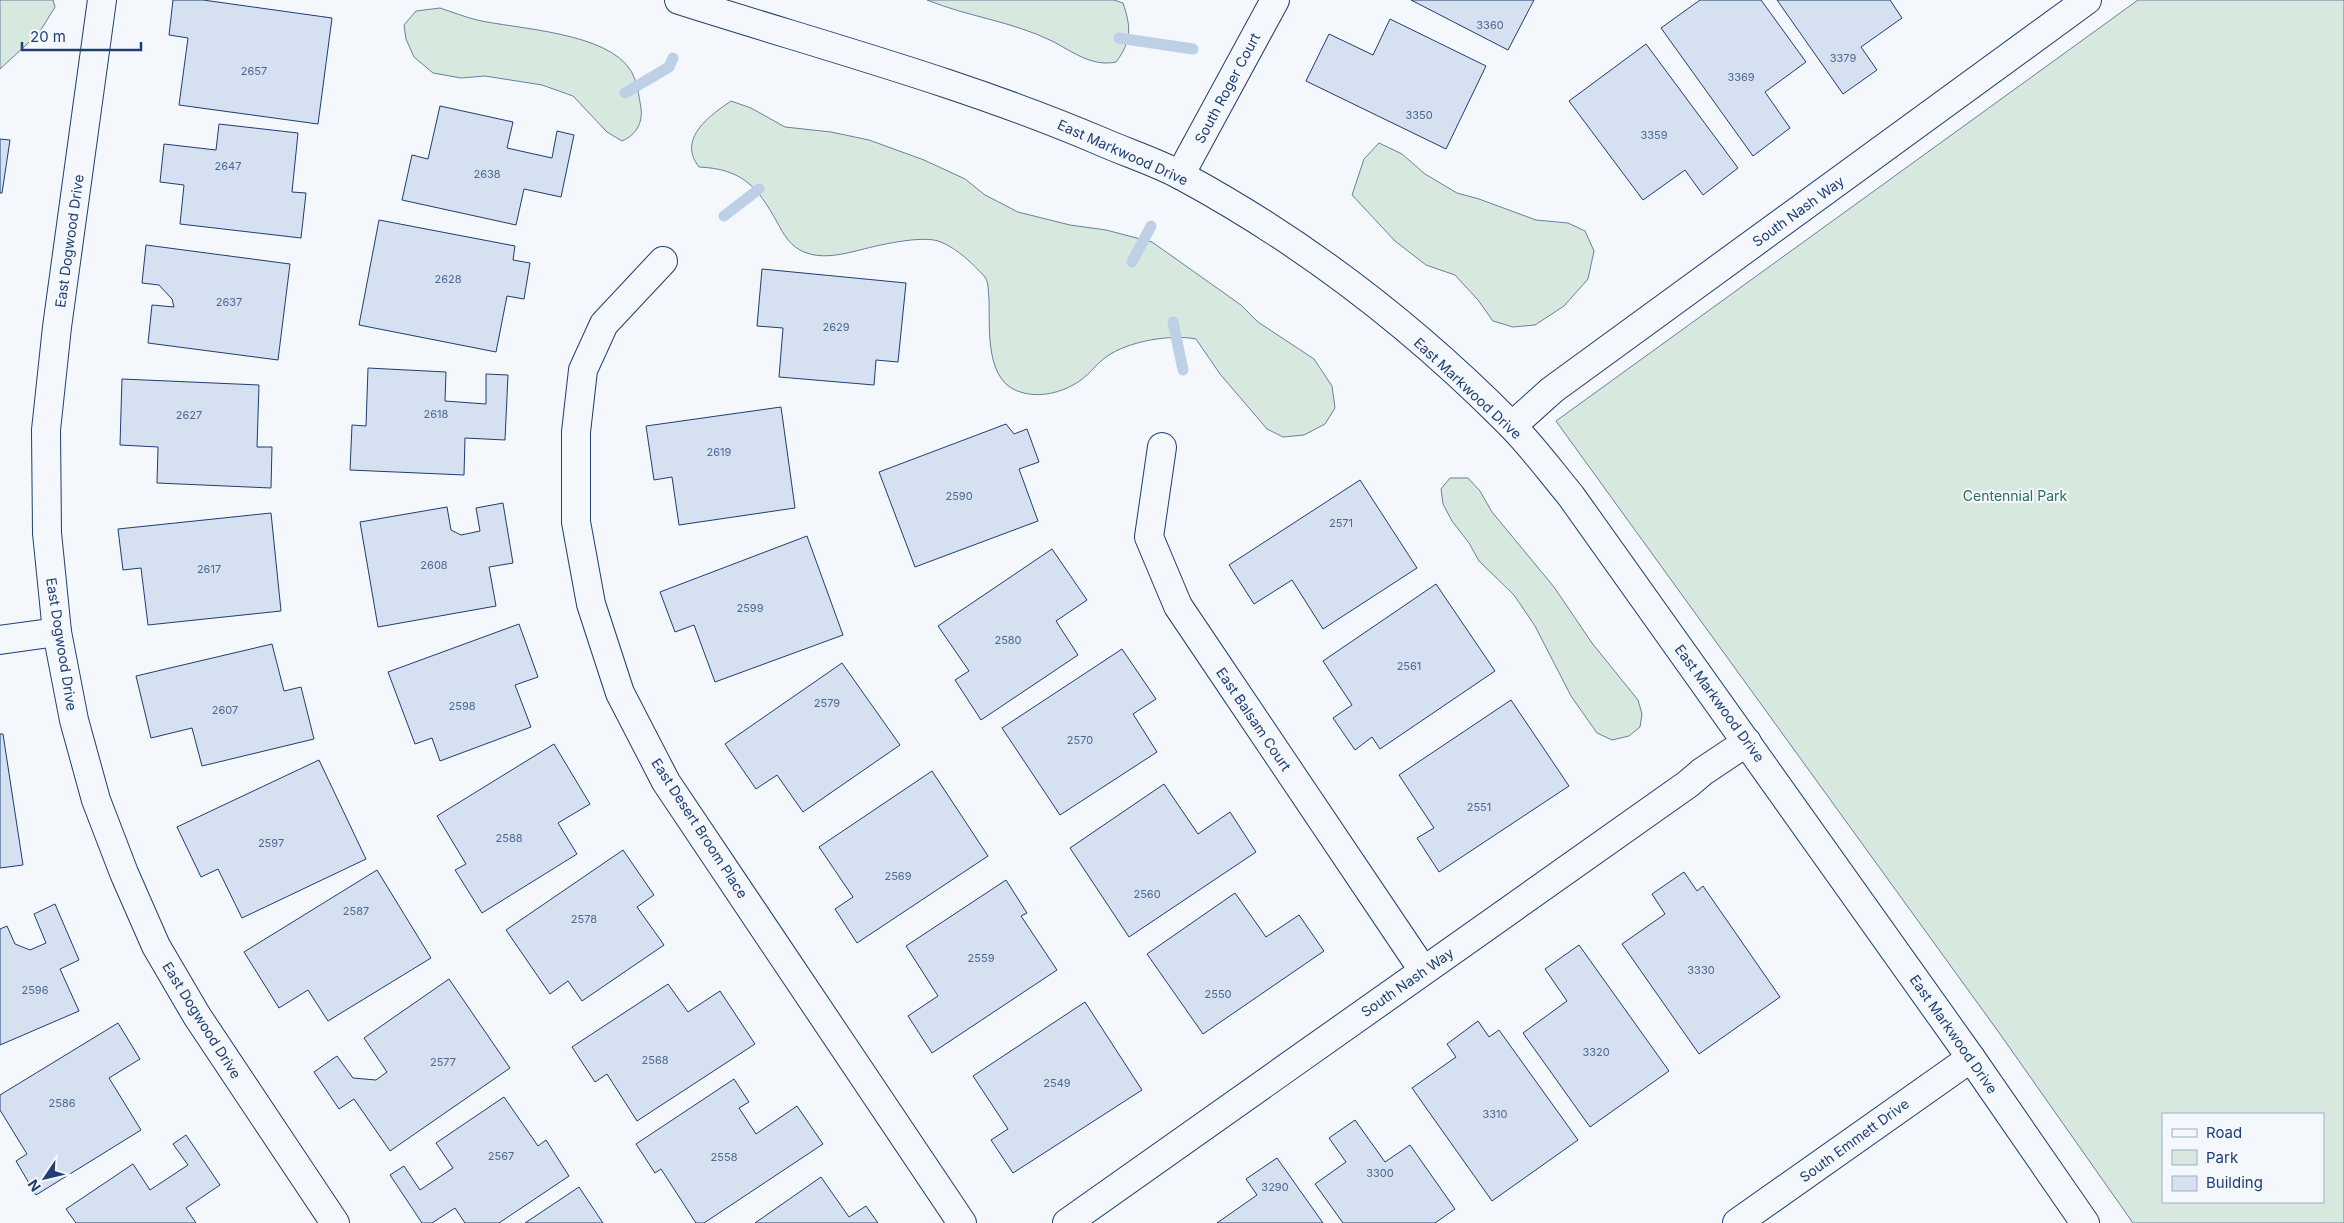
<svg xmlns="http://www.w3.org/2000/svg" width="2344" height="1223" font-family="Inter,sans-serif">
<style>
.green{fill:#d7e8df;stroke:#687fa3;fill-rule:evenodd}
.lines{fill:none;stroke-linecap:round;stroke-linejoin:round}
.stream{stroke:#bed0e5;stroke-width:11}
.building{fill:#d5e0f0;stroke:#1d3f73}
.street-casing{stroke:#1d3f73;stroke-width:30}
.street{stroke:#f4f7fb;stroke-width:28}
.labels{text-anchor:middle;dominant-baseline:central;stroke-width:4;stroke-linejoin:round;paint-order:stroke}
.number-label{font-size:11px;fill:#4b6792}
.street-label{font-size:14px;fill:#1d3f73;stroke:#f4f7fb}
.park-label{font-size:14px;fill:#2c6c60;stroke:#f4f7fb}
</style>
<rect width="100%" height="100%" fill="#f4f7fb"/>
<g class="green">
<path d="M 0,0 L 53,0 L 55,7 L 39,33 L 0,69 Z"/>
<path d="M 927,0 L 1114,0 L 1123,3 C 1131,26 1132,41 1116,62 C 1092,67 1073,52 1052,41 C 1011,21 969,17 927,0 Z"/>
<path d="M 2138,0 L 2344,0 L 2344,1223 L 2133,1223 L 2000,1034 L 1556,421 ZM 2163,1114 L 2323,1114 L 2323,1202 L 2163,1202 Z"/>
<path d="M 440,8 C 452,12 465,17 477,20 C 516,29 608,32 631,71 C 637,81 639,96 641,108 C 643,123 636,135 622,141 L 607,132 L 573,96 L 542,85 L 485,76 L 461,78 L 433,73 L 414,57 L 406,39 L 404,25 L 416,11 Z"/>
<path d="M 731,101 L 751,108 L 785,127 L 831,132 L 869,140 L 924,160 L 965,179 L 985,195 L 1018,212 L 1070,225 L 1106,230 L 1152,242 L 1241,305 L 1258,322 L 1314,359 L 1332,386 L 1335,408 L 1325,424 L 1304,435 L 1283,437 L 1267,429 L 1220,374 L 1196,339 C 1171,334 1128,341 1106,357 C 1097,363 1090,374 1081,380 C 1066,391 1043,398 1024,393 C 984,385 990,329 989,299 C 988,292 989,283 985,277 C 972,263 959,250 941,242 C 923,234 875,246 856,251 C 839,255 821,259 804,252 C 790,246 784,235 777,222 C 757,186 742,169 699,167 C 677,139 709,116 731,101 Z"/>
<path d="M 1379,143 L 1402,154 L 1425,174 L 1457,193 L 1479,199 L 1536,220 L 1568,223 L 1585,231 L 1594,251 L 1588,279 L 1564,306 L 1535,325 L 1513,327 L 1493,321 L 1478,300 L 1455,275 L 1426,265 L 1395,241 L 1352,195 L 1364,159 Z"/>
<path d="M 1450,478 L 1468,478 L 1480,491 L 1492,512 L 1554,587 L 1592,643 L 1638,700 L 1642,714 L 1640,727 L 1629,736 L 1612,740 L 1597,733 L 1571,696 L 1535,626 L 1514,595 L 1479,561 L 1469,543 L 1452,521 L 1443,504 L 1441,489 Z"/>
</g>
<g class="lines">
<g class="stream">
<path d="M 1119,38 L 1193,49"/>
<path d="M 625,93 L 669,67 L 673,58"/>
<path d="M 724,216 L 759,189"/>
<path d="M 1132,262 L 1151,226"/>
<path d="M 1173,322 L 1183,370"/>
</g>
</g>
<g class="building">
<path d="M 173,0 L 203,0 L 332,18 L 318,124 L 179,105 L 188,38 L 169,35 Z"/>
<path d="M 1411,0 L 1534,0 L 1508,50 Z"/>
<path d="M 1700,0 L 1761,0 L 1806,62 L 1765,92 L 1790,128 L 1753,156 L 1661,28 Z"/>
<path d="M 1777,0 L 1890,0 L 1902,18 L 1861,47 L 1877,70 L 1843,94 Z"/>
<path d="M 1390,19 L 1486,66 L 1446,149 L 1306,81 L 1329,34 L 1373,55 Z"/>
<path d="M 1646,44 L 1738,168 L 1703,195 L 1685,170 L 1643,200 L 1569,101 Z"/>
<path d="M 440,106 L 513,122 L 507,148 L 552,158 L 557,131 L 574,135 L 561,197 L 524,189 L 516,225 L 402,200 L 412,155 L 428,159 Z"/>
<path d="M 219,124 L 298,133 L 292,192 L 306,193 L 301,238 L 180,224 L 184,185 L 160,182 L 164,144 L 216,150 Z"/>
<path d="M 0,139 L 10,140 L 2,193 L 0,193 Z"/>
<path d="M 379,220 L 515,246 L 513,260 L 530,263 L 524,299 L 507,296 L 496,352 L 359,325 Z"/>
<path d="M 146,245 L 290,264 L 278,360 L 148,343 L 152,305 L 174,307 L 172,299 L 159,285 L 142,283 Z"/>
<path d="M 762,269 L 906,283 L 898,362 L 876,360 L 874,385 L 779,377 L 783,328 L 757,326 Z"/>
<path d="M 368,368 L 446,372 L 445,401 L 486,404 L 486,374 L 508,375 L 505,440 L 465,438 L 464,475 L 350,470 L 352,425 L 366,426 Z"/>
<path d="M 122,379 L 259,385 L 257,447 L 272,447 L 271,488 L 157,483 L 158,447 L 120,445 Z"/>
<path d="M 781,407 L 795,508 L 679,525 L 672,477 L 654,480 L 646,426 Z"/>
<path d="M 1006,424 L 1014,434 L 1027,429 L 1039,462 L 1019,469 L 1038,521 L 915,567 L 879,472 Z"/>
<path d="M 1360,480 L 1417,568 L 1323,629 L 1292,580 L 1254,604 L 1229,565 Z"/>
<path d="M 503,503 L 513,563 L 489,567 L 496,606 L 378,627 L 360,522 L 447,507 L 451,530 L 461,535 L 480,531 L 476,508 Z"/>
<path d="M 271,513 L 281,611 L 148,625 L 141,568 L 123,570 L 118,529 Z"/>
<path d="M 807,536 L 843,635 L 715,682 L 694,625 L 675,632 L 660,592 Z"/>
<path d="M 1052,549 L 1087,600 L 1056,621 L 1078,655 L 981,720 L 955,680 L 969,671 L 938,626 Z"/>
<path d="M 1436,584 L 1495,671 L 1380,749 L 1372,737 L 1355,750 L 1333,718 L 1352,705 L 1323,661 Z"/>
<path d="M 519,624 L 538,677 L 515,685 L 531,727 L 440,761 L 432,738 L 415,744 L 388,672 Z"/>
<path d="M 272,644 L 284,691 L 301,687 L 314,739 L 202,766 L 192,728 L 151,738 L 136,676 Z"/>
<path d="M 1122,649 L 1156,699 L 1133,714 L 1157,752 L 1060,815 L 1002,728 Z"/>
<path d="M 842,663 L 900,745 L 803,812 L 777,775 L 756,789 L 725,744 Z"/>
<path d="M 1511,700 L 1569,786 L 1439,872 L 1417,838 L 1434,828 L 1399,775 Z"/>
<path d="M 0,734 L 3,734 L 23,865 L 0,868 Z"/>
<path d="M 554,744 L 590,804 L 558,823 L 577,854 L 482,913 L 455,870 L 466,864 L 437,816 Z"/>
<path d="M 319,760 L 366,859 L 242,918 L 218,869 L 201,877 L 177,827 Z"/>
<path d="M 932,771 L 988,856 L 857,943 L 835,909 L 853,897 L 819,847 Z"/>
<path d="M 1164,784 L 1198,834 L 1230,812 L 1256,852 L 1129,937 L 1070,848 Z"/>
<path d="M 623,850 L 654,895 L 637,907 L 664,945 L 582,1001 L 568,981 L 550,994 L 506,930 Z"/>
<path d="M 377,870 L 431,958 L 328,1021 L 308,990 L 279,1008 L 244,952 Z"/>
<path d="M 1684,872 L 1697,891 L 1703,886 L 1780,997 L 1699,1054 L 1622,944 L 1665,914 L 1652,894 Z"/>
<path d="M 1006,880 L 1027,913 L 1021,916 L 1057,970 L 932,1053 L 908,1016 L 938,996 L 906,946 Z"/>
<path d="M 1235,893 L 1266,937 L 1299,915 L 1324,951 L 1203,1034 L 1147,954 Z"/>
<path d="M 55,904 L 79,960 L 60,969 L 79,1011 L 0,1045 L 0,929 L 7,926 L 15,944 L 30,950 L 46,943 L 34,914 Z"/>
<path d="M 1579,945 L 1669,1071 L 1590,1127 L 1523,1033 L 1567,1001 L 1545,969 Z"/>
<path d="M 449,979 L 510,1068 L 390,1151 L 354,1099 L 339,1109 L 314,1072 L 337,1056 L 353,1078 L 376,1080 L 387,1072 L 364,1038 Z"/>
<path d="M 668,984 L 688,1012 L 720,991 L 755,1044 L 637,1121 L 607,1074 L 595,1082 L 572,1047 Z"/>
<path d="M 1085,1002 L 1142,1090 L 1013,1173 L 991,1140 L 1008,1129 L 973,1076 Z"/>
<path d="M 1478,1021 L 1489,1037 L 1499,1030 L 1578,1140 L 1492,1201 L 1412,1088 L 1456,1057 L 1447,1044 Z"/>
<path d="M 118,1023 L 140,1059 L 109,1078 L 141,1130 L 36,1195 L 16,1161 L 27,1154 L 0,1110 L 0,1095 Z"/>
<path d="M 734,1079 L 749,1102 L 739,1108 L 756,1134 L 797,1106 L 823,1144 L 704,1223 L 696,1223 L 661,1169 L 655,1173 L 636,1144 Z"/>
<path d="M 504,1097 L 538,1146 L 546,1140 L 569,1176 L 499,1223 L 465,1223 L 455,1208 L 432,1223 L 422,1223 L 390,1175 L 404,1166 L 420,1190 L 453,1168 L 436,1143 Z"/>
<path d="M 1355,1120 L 1385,1162 L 1410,1145 L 1455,1209 L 1435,1223 L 1343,1223 L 1315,1184 L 1346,1162 L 1329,1138 Z"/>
<path d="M 186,1135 L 220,1185 L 186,1208 L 196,1223 L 76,1223 L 66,1209 L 133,1164 L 150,1190 L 188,1165 L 173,1144 Z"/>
<path d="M 1277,1158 L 1323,1223 L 1217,1223 L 1257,1195 L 1246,1179 Z"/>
<path d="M 821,1177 L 849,1217 L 866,1206 L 878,1223 L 755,1223 Z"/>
<path d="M 579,1187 L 603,1223 L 525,1223 Z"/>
</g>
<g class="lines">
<defs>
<g id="street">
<path d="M 102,0 L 57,327 L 46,430 L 47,533 L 57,632 L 74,720 L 96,800 L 124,873 L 156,946 L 197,1016 L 335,1223"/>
<path d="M 679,0 C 820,45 964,83 1100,141 C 1127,153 1156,162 1182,176 C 1302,241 1414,327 1510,424 C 1532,446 1551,472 1571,496 L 1971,1058 L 2085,1223"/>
<path d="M 1180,175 L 1275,0"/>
<path d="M 663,261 L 604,324 L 583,370 L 576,432 L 576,522 L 591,604 L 620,693 L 666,782 L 962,1223"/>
<path d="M 1512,426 L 1552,390 L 2087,0"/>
<path d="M 1162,447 L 1149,537 L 1178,606 L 1423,970"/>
<path d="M 0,640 L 57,632"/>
<path d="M 1067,1223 L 1688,784 L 1702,772 L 1747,742"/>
<path d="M 1737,1223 L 1971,1058"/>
</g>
</defs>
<use href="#street" class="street-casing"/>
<use href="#street" class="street"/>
</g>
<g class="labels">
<g class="number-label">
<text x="1490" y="25">3360</text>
<text x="1843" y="58">3379</text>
<text x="254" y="71">2657</text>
<text x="1741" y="77">3369</text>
<text x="1419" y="115">3350</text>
<text x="1654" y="135">3359</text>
<text x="228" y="166">2647</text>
<text x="487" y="174">2638</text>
<text x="448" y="279">2628</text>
<text x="229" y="302">2637</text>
<text x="836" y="327">2629</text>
<text x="436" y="414">2618</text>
<text x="189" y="415">2627</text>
<text x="719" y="452">2619</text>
<text x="959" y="496">2590</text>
<text x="1341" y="523">2571</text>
<text x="434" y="565">2608</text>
<text x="209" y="569">2617</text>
<text x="750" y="608">2599</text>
<text x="1008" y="640">2580</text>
<text x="1409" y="666">2561</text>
<text x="827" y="703">2579</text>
<text x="462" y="706">2598</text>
<text x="225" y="710">2607</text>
<text x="1080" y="740">2570</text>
<text x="1479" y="807">2551</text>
<text x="509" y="838">2588</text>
<text x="271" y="843">2597</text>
<text x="898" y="876">2569</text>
<text x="1147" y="894">2560</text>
<text x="356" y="911">2587</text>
<text x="584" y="919">2578</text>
<text x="981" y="958">2559</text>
<text x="1701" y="970">3330</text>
<text x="35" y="990">2596</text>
<text x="1218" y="994">2550</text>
<text x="1596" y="1052">3320</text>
<text x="655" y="1060">2568</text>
<text x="443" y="1062">2577</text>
<text x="1057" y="1083">2549</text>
<text x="62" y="1103">2586</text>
<text x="1495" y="1114">3310</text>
<text x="501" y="1156">2567</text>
<text x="724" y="1157">2558</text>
<text x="1380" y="1173">3300</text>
<text x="1275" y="1187">3290</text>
</g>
<g class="street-label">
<text transform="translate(1227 88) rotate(-62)">South Roger Court</text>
<text transform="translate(1123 152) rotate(24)">East Markwood Drive</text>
<text transform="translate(1798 211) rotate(-36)">South Nash Way</text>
<text transform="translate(69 241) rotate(-82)">East Dogwood Drive</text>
<text transform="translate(1468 388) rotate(43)">East Markwood Drive</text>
<text transform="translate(62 644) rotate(81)">East Dogwood Drive</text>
<text transform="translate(1720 703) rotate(54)">East Markwood Drive</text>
<text transform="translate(1254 719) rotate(56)">East Balsam Court</text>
<text transform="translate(700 828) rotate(57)">East Desert Broom Place</text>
<text transform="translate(1407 982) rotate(-35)">South Nash Way</text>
<text transform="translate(202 1020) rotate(58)">East Dogwood Drive</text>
<text transform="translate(1954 1034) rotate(55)">East Markwood Drive</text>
<text transform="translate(1854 1140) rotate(-36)">South Emmett Drive</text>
</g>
<g class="park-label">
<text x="2015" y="495">Centennial Park</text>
</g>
</g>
<rect x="2162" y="1113" width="162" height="90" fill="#f4f7fb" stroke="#9eadc5"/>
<rect x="2172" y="1129" width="25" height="8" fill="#f4f7fb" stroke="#9eadc5"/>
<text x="2206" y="1138" font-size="15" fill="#1d3f73">Road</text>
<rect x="2172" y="1150" width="25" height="15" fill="#d7e8df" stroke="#9eadc5"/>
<text x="2206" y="1163" font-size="15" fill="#1d3f73">Park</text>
<rect x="2172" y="1176" width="25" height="15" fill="#d5e0f0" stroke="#9eadc5"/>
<text x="2206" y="1188" font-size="15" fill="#1d3f73">Building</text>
<g transform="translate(45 1178) rotate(235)" stroke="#f4f7fb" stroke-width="4" paint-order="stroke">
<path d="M0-4L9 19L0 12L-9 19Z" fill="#1d3f73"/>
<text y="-8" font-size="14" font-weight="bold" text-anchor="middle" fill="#1d3f73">N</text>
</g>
<path d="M22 42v8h119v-8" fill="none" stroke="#1d3f73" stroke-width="2.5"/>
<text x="30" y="42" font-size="15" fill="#1d3f73" stroke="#f4f7fb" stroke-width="4" paint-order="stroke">20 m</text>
</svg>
